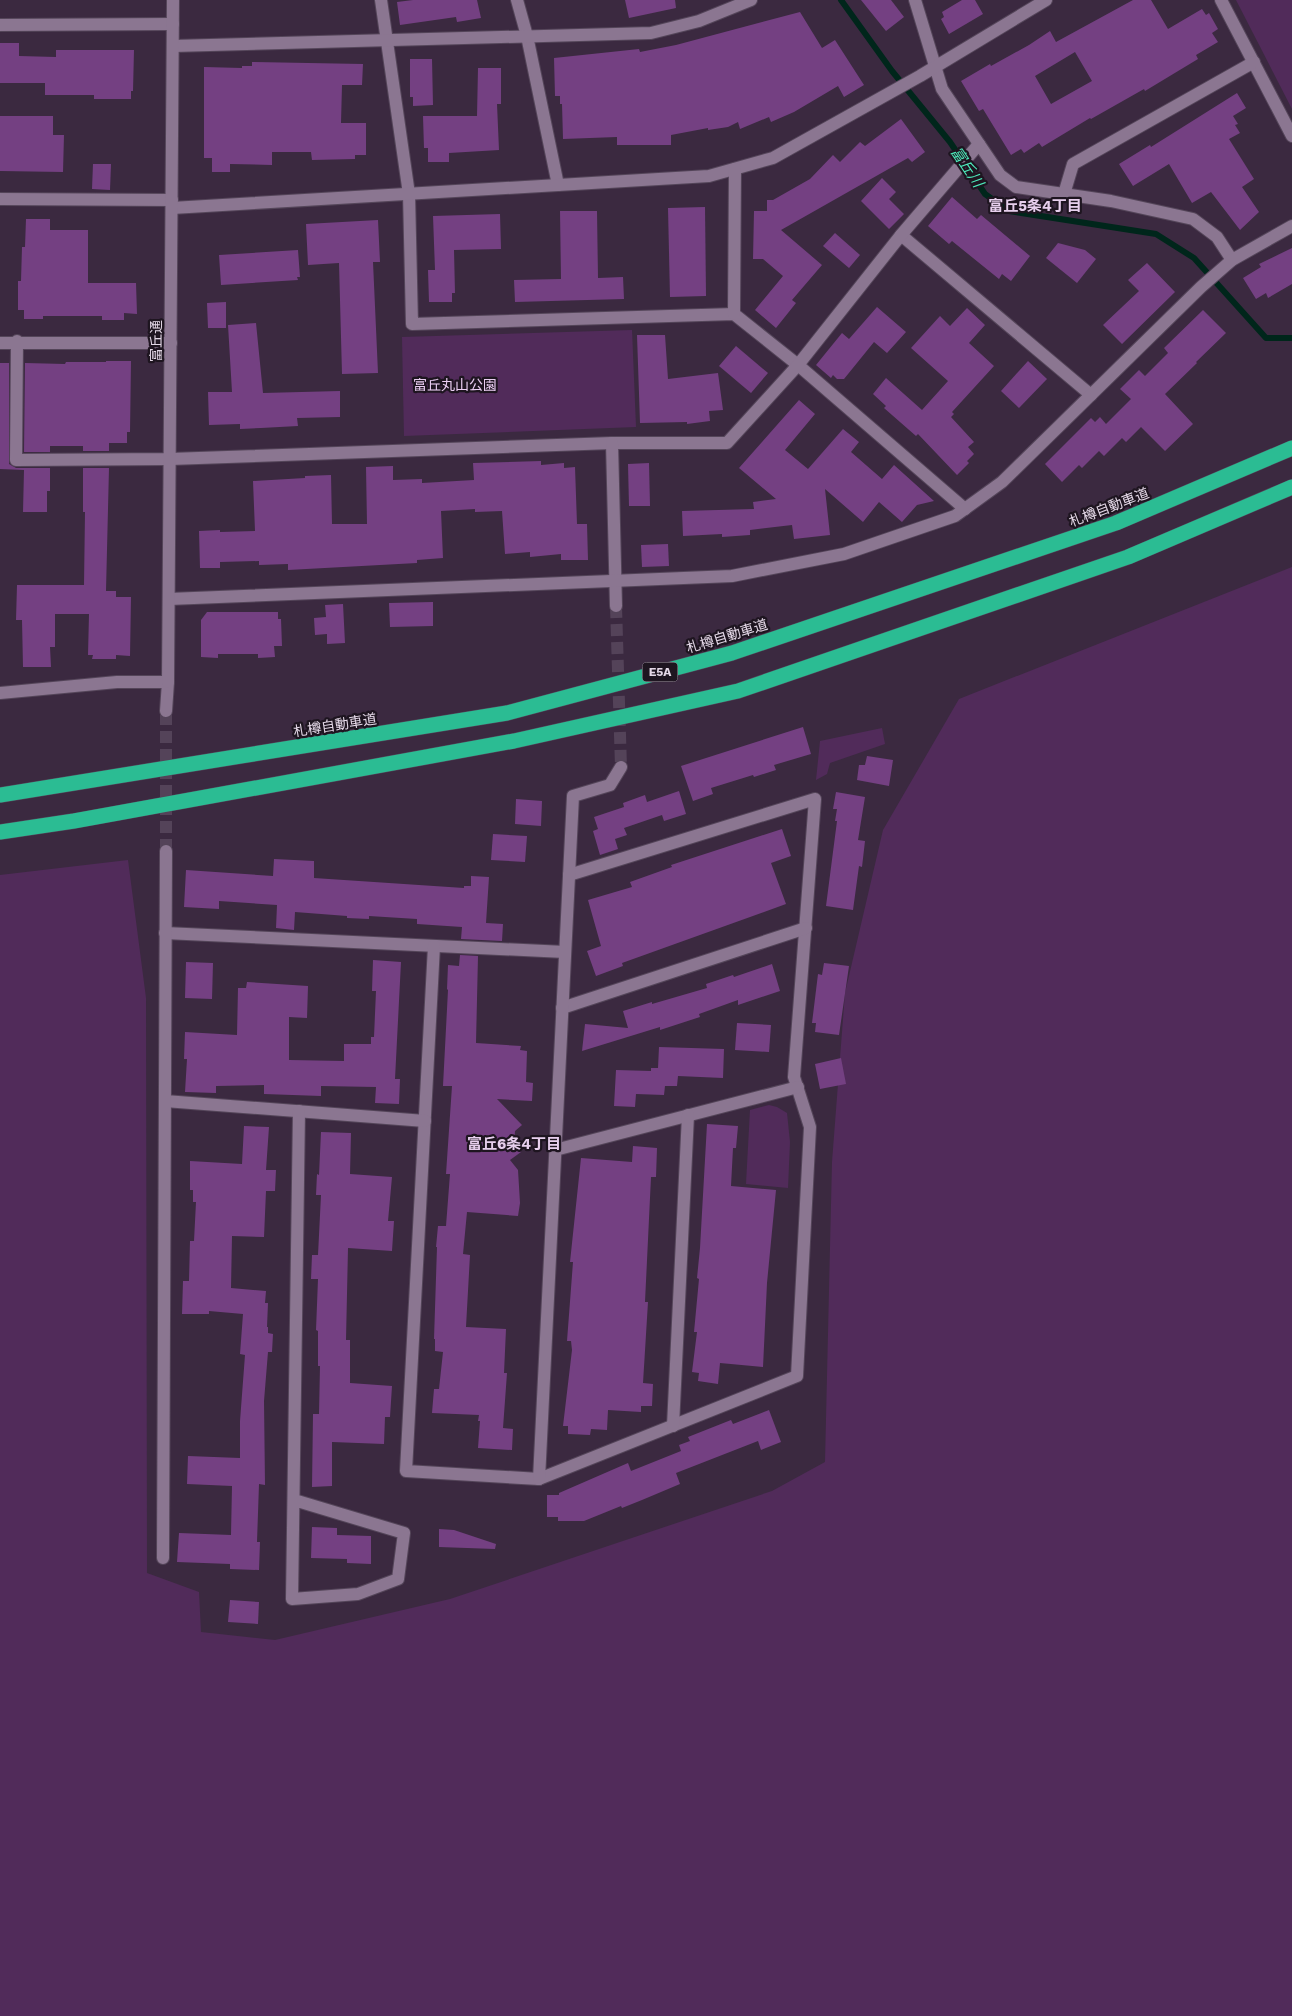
<svg xmlns="http://www.w3.org/2000/svg" width="1292" height="2016" font-family="'Work Sans','Noto Sans JP',sans-serif">
<style>
.green{fill:#512b5a}
.lines{fill:none;stroke-linecap:round;stroke-linejoin:round}
.stream{stroke:#00261b;stroke-width:6}
.building{fill:#744082;fill-rule:evenodd}
.street-tunnel{stroke:#544359;stroke-width:12;stroke-dasharray:12 6;stroke-linecap:butt}
.street-casing{stroke:#544559;stroke-width:14}
.secondary-casing{stroke:#544559;stroke-width:14}
.highway-casing{stroke:#544559;stroke-width:16}
.street{stroke:#8b7691;stroke-width:12}
.secondary{stroke:#8b7691;stroke-width:12}
.highway{stroke:#2bbc93;stroke-width:15}
.labels{text-anchor:middle;dominant-baseline:central;stroke-width:4.5;stroke-linejoin:round;paint-order:stroke}
.shield{fill:#1e1520;stroke:#a99eab;stroke-width:1}
.shield-label{font-size:12px;font-weight:bold;fill:#e4d8e7}
.street-label{font-size:14px;fill:#e4d8e7;stroke:#1e1520}
.park-label{font-size:14px;fill:#ebcef3;stroke:#1e1520}
.water-label{font-size:15px;font-style:italic;fill:#4decbc;stroke:#1e1520}
.neighbourhood-label{font-size:15px;font-weight:bold;fill:#e7cfed;stroke:#1e1520}
</style>
<rect width="100%" height="100%" fill="#3b2940"/>
<g class="green">
<path d="M 1236,0 L 1292,0 L 1292,109 Z"/>
<path d="M 632,330 L 636,427 L 404,436 L 402,337 Z"/>
<path d="M 1292,567 L 1292,2016 L 0,2016 L 0,875 L 128,860 L 146,998 L 147,1573 L 199,1592 L 201,1632 L 275,1640 L 450,1599 L 772,1491 L 825,1462 L 832,1162 L 845,993 L 883,830 L 959,699 Z"/>
<path d="M 882,728 L 885,744 L 830,763 L 827,774 L 816,780 L 820,741 Z"/>
<path d="M 769,1105 L 777,1107 L 787,1113 L 790,1142 L 788,1188 L 746,1184 L 750,1110 Z"/>
</g>
<g class="lines">
<path class="stream" d="M 841,0 L 892,71 L 950,142 L 985,194 L 1009,211 L 1156,234 L 1194,258 L 1266,338 L 1292,338"/>
</g>
<g class="building">
<path d="M 413,0 L 477,0 L 481,18 L 457,22 L 456,17 L 400,25 L 397,2 Z"/>
<path d="M 625,0 L 675,0 L 676,8 L 629,18 Z"/>
<path d="M 861,0 L 891,0 L 904,17 L 886,31 Z"/>
<path d="M 962,0 L 975,0 L 983,14 L 949,34 L 941,19 L 944,17 L 942,12 Z"/>
<path d="M 1133,0 L 1151,0 L 1168,29 L 1202,9 L 1206,15 L 1209,13 L 1218,29 L 1212,33 L 1218,42 L 1196,55 L 1198,59 L 1145,91 L 1144,89 L 1091,119 L 1090,118 L 1042,147 L 1039,143 L 1024,153 L 1021,149 L 1011,155 L 983,109 L 979,111 L 961,81 L 990,64 L 991,66 L 1029,45 L 1050,31 L 1056,42 ZM 1075,52 L 1092,81 L 1051,104 L 1035,76 Z"/>
<path d="M 800,12 L 822,48 L 835,40 L 864,85 L 844,97 L 838,86 L 794,112 L 771,122 L 769,117 L 740,129 L 738,122 L 728,127 L 708,130 L 708,128 L 671,135 L 671,145 L 617,145 L 617,137 L 563,139 L 562,104 L 560,104 L 560,96 L 555,96 L 554,58 L 639,49 L 640,52 L 676,45 Z"/>
<path d="M 0,43 L 19,43 L 19,56 L 56,57 L 56,50 L 134,50 L 133,91 L 131,91 L 131,99 L 94,99 L 94,95 L 45,95 L 45,83 L 0,83 Z"/>
<path d="M 410,59 L 432,59 L 433,105 L 413,106 L 413,97 L 410,97 Z"/>
<path d="M 252,62 L 363,64 L 362,85 L 342,85 L 341,123 L 366,123 L 366,155 L 355,155 L 355,159 L 312,160 L 311,152 L 272,152 L 272,165 L 230,164 L 230,172 L 212,172 L 212,158 L 204,158 L 204,67 L 242,68 L 242,66 L 252,66 Z"/>
<path d="M 478,68 L 501,68 L 501,104 L 497,104 L 499,150 L 449,153 L 449,162 L 428,162 L 428,148 L 424,148 L 423,116 L 477,116 Z"/>
<path d="M 1237,93 L 1246,108 L 1233,116 L 1238,124 L 1235,125 L 1240,133 L 1229,139 L 1254,179 L 1242,187 L 1259,212 L 1240,230 L 1211,192 L 1192,203 L 1169,164 L 1133,186 L 1119,164 L 1150,145 L 1151,147 Z"/>
<path d="M 0,116 L 53,116 L 53,135 L 64,135 L 63,172 L 0,171 Z"/>
<path d="M 901,119 L 925,152 L 912,162 L 908,158 L 781,230 L 822,265 L 792,300 L 796,303 L 776,328 L 755,310 L 783,276 L 763,259 L 753,259 L 754,211 L 767,211 L 767,200 L 773,200 L 810,179 L 833,155 L 840,162 L 860,142 L 865,146 Z"/>
<path d="M 93,164 L 111,164 L 110,190 L 92,189 Z"/>
<path d="M 882,178 L 896,192 L 889,199 L 904,214 L 889,229 L 861,201 Z"/>
<path d="M 952,197 L 977,219 L 981,215 L 1030,256 L 1011,281 L 1002,274 L 999,279 L 952,241 L 949,244 L 928,226 Z"/>
<path d="M 705,207 L 706,296 L 670,297 L 668,208 Z"/>
<path d="M 560,211 L 597,211 L 598,278 L 623,277 L 624,299 L 515,302 L 514,280 L 561,279 Z"/>
<path d="M 500,214 L 501,249 L 454,250 L 455,293 L 452,293 L 452,302 L 429,302 L 428,270 L 435,270 L 433,216 Z"/>
<path d="M 26,219 L 50,219 L 50,230 L 88,230 L 88,283 L 136,283 L 137,314 L 124,313 L 124,320 L 102,320 L 102,316 L 43,316 L 43,319 L 24,319 L 24,310 L 18,310 L 18,281 L 21,281 L 22,247 L 25,247 Z"/>
<path d="M 378,220 L 380,262 L 373,262 L 378,373 L 342,374 L 339,263 L 308,265 L 306,224 Z"/>
<path d="M 835,233 L 860,255 L 849,268 L 823,246 Z"/>
<path d="M 1058,243 L 1085,250 L 1096,259 L 1077,283 L 1046,258 Z"/>
<path d="M 1292,248 L 1292,284 L 1268,298 L 1266,293 L 1256,299 L 1243,278 L 1261,267 L 1259,264 Z"/>
<path d="M 298,250 L 300,277 L 297,277 L 298,280 L 221,285 L 219,255 Z"/>
<path d="M 1147,263 L 1175,292 L 1122,344 L 1103,325 L 1139,291 L 1128,280 Z"/>
<path d="M 226,302 L 226,328 L 208,328 L 207,303 Z"/>
<path d="M 877,307 L 906,332 L 887,353 L 874,342 L 844,379 L 837,379 L 833,375 L 831,378 L 816,365 L 842,333 L 849,339 Z"/>
<path d="M 967,308 L 985,325 L 969,343 L 994,366 L 952,412 L 954,414 L 951,417 L 974,442 L 968,447 L 974,454 L 967,461 L 969,463 L 957,475 L 918,434 L 916,436 L 884,408 L 886,406 L 873,394 L 886,378 L 922,410 L 948,381 L 911,348 L 940,316 L 950,326 Z"/>
<path d="M 1203,310 L 1226,333 L 1196,362 L 1197,363 L 1165,394 L 1193,424 L 1165,451 L 1141,427 L 1126,442 L 1122,438 L 1104,456 L 1099,451 L 1082,468 L 1079,465 L 1062,482 L 1045,464 L 1091,418 L 1095,422 L 1100,417 L 1106,424 L 1131,399 L 1120,389 L 1139,370 L 1145,376 L 1168,353 L 1164,348 Z"/>
<path d="M 256,323 L 263,393 L 340,391 L 340,417 L 297,418 L 298,426 L 261,428 L 240,429 L 240,424 L 209,425 L 208,392 L 232,392 L 228,325 Z"/>
<path d="M 637,335 L 665,335 L 668,379 L 718,373 L 723,410 L 709,411 L 710,421 L 687,424 L 687,422 L 640,423 Z"/>
<path d="M 736,346 L 768,373 L 751,393 L 719,366 Z"/>
<path d="M 106,361 L 131,361 L 130,432 L 127,432 L 127,443 L 109,443 L 109,451 L 83,451 L 83,446 L 50,446 L 50,452 L 24,452 L 25,363 L 65,364 L 66,362 L 106,362 Z"/>
<path d="M 1028,361 L 1047,379 L 1019,408 L 1001,391 Z"/>
<path d="M 0,363 L 9,363 L 9,464 L 16,468 L 50,468 L 50,491 L 47,491 L 47,512 L 23,512 L 24,470 L 0,469 Z"/>
<path d="M 799,400 L 815,414 L 785,450 L 808,469 L 843,429 L 859,442 L 851,452 L 882,479 L 894,465 L 934,501 L 917,505 L 902,522 L 879,502 L 863,522 L 825,489 L 830,535 L 794,539 L 792,525 L 750,530 L 750,535 L 722,537 L 722,534 L 683,536 L 682,511 L 754,509 L 753,502 L 776,499 L 739,468 Z"/>
<path d="M 541,461 L 541,465 L 564,463 L 564,468 L 575,467 L 577,524 L 587,524 L 588,560 L 561,560 L 561,554 L 530,557 L 530,552 L 505,554 L 502,511 L 475,512 L 475,509 L 441,511 L 443,558 L 417,560 L 417,563 L 288,570 L 288,564 L 259,565 L 259,561 L 220,562 L 220,568 L 200,568 L 199,531 L 220,530 L 220,532 L 255,531 L 253,481 L 305,478 L 305,476 L 331,475 L 332,524 L 367,524 L 366,467 L 393,466 L 393,480 L 422,479 L 422,483 L 474,480 L 473,463 Z"/>
<path d="M 649,463 L 650,506 L 629,506 L 628,464 Z"/>
<path d="M 83,468 L 109,468 L 106,591 L 116,591 L 116,597 L 131,597 L 130,656 L 116,655 L 116,659 L 92,659 L 93,655 L 88,655 L 89,614 L 55,614 L 55,647 L 50,647 L 51,667 L 23,667 L 22,620 L 16,620 L 17,585 L 84,585 L 85,512 L 83,512 Z"/>
<path d="M 668,544 L 669,566 L 642,567 L 641,545 Z"/>
<path d="M 433,602 L 433,626 L 390,627 L 389,603 Z"/>
<path d="M 343,604 L 345,643 L 327,644 L 327,634 L 315,635 L 314,618 L 326,617 L 325,605 Z"/>
<path d="M 207,612 L 278,612 L 278,619 L 281,619 L 282,646 L 274,646 L 275,657 L 258,658 L 258,654 L 218,654 L 218,658 L 201,657 L 201,620 Z"/>
<path d="M 803,727 L 811,754 L 774,765 L 776,770 L 754,777 L 753,775 L 711,788 L 713,794 L 693,801 L 681,766 Z"/>
<path d="M 867,756 L 893,760 L 889,786 L 857,780 L 859,765 L 865,765 Z"/>
<path d="M 679,791 L 686,814 L 664,821 L 662,815 L 624,828 L 627,835 L 615,839 L 618,849 L 600,855 L 593,831 L 598,829 L 594,817 L 624,807 L 623,803 L 645,795 L 647,802 Z"/>
<path d="M 836,792 L 865,797 L 858,840 L 865,841 L 862,867 L 859,866 L 853,910 L 826,906 L 837,821 L 835,821 L 837,809 L 833,809 Z"/>
<path d="M 516,799 L 542,801 L 541,826 L 515,824 Z"/>
<path d="M 782,829 L 791,856 L 771,863 L 786,904 L 622,963 L 623,966 L 596,976 L 587,951 L 601,946 L 588,900 L 632,887 L 630,882 L 672,867 L 671,865 Z"/>
<path d="M 493,834 L 527,836 L 525,862 L 491,860 Z"/>
<path d="M 274,859 L 314,861 L 314,878 L 464,888 L 464,886 L 471,886 L 471,876 L 489,877 L 486,923 L 503,924 L 502,941 L 461,939 L 462,927 L 417,924 L 417,919 L 369,916 L 369,919 L 347,918 L 347,916 L 295,912 L 294,930 L 276,928 L 277,905 L 219,901 L 219,909 L 184,907 L 186,870 L 273,876 Z"/>
<path d="M 460,955 L 478,956 L 476,1043 L 521,1046 L 520,1050 L 527,1051 L 526,1082 L 533,1083 L 532,1101 L 497,1099 L 522,1125 L 515,1131 L 514,1145 L 521,1152 L 510,1160 L 518,1170 L 520,1203 L 518,1216 L 467,1212 L 463,1254 L 470,1255 L 466,1327 L 506,1329 L 504,1373 L 507,1373 L 503,1428 L 513,1429 L 512,1450 L 478,1448 L 480,1421 L 478,1421 L 479,1415 L 432,1413 L 434,1389 L 439,1389 L 443,1352 L 435,1351 L 435,1339 L 434,1339 L 437,1247 L 436,1247 L 438,1226 L 446,1226 L 450,1174 L 446,1174 L 452,1086 L 443,1086 L 448,990 L 447,989 L 448,965 L 459,966 Z"/>
<path d="M 373,960 L 401,962 L 395,1079 L 400,1079 L 399,1104 L 375,1103 L 376,1087 L 321,1086 L 321,1096 L 264,1094 L 264,1085 L 216,1086 L 216,1093 L 185,1092 L 187,1059 L 184,1059 L 185,1032 L 237,1035 L 238,988 L 246,988 L 247,982 L 308,986 L 307,1018 L 289,1017 L 289,1060 L 344,1061 L 344,1044 L 371,1044 L 371,1037 L 374,1037 L 376,991 L 372,991 Z"/>
<path d="M 186,962 L 213,963 L 212,999 L 185,998 Z"/>
<path d="M 824,963 L 849,966 L 839,1035 L 815,1032 L 816,1023 L 812,1023 L 818,974 L 822,975 Z"/>
<path d="M 772,964 L 780,991 L 738,1005 L 738,1000 L 699,1014 L 700,1017 L 660,1030 L 660,1027 L 582,1051 L 585,1024 L 628,1028 L 623,1011 L 652,1002 L 652,1004 L 707,988 L 706,984 L 733,975 L 734,977 Z"/>
<path d="M 737,1023 L 771,1025 L 769,1052 L 735,1050 Z"/>
<path d="M 659,1047 L 724,1049 L 723,1078 L 678,1076 L 677,1086 L 665,1086 L 664,1095 L 636,1094 L 635,1107 L 614,1106 L 616,1070 L 651,1071 L 651,1068 L 658,1068 Z"/>
<path d="M 841,1058 L 846,1084 L 820,1089 L 815,1064 Z"/>
<path d="M 707,1124 L 738,1126 L 736,1148 L 733,1148 L 731,1186 L 776,1190 L 767,1283 L 763,1367 L 720,1363 L 718,1384 L 698,1381 L 699,1373 L 692,1372 L 697,1332 L 694,1332 L 699,1279 L 697,1278 L 700,1248 Z"/>
<path d="M 244,1126 L 269,1127 L 266,1170 L 276,1170 L 275,1191 L 266,1191 L 264,1237 L 232,1236 L 231,1288 L 266,1291 L 265,1303 L 268,1303 L 267,1327 L 268,1327 L 268,1333 L 273,1334 L 272,1352 L 268,1352 L 264,1401 L 265,1485 L 259,1484 L 257,1542 L 260,1542 L 259,1570 L 230,1569 L 230,1564 L 177,1562 L 179,1533 L 231,1535 L 232,1486 L 187,1484 L 188,1456 L 240,1458 L 240,1421 L 245,1355 L 240,1354 L 243,1314 L 209,1311 L 209,1314 L 182,1314 L 183,1281 L 189,1281 L 190,1241 L 194,1241 L 196,1202 L 193,1202 L 193,1190 L 190,1190 L 190,1161 L 242,1164 Z"/>
<path d="M 321,1132 L 351,1133 L 350,1174 L 392,1177 L 388,1221 L 394,1221 L 392,1251 L 348,1248 L 346,1340 L 350,1340 L 350,1383 L 392,1386 L 390,1417 L 385,1417 L 384,1444 L 332,1442 L 332,1486 L 312,1487 L 313,1414 L 319,1414 L 320,1366 L 318,1366 L 318,1331 L 316,1330 L 318,1279 L 311,1279 L 312,1255 L 318,1255 L 321,1195 L 316,1195 L 317,1174 L 319,1175 Z"/>
<path d="M 633,1146 L 657,1148 L 656,1177 L 651,1177 L 645,1302 L 648,1302 L 643,1383 L 653,1384 L 652,1406 L 641,1406 L 641,1412 L 608,1410 L 607,1430 L 591,1429 L 590,1435 L 568,1434 L 568,1426 L 563,1426 L 572,1350 L 571,1341 L 567,1341 L 573,1262 L 570,1262 L 581,1158 L 632,1162 Z"/>
<path d="M 769,1410 L 781,1442 L 761,1450 L 758,1441 L 676,1473 L 680,1484 L 642,1500 L 622,1508 L 621,1506 L 584,1521 L 558,1521 L 558,1517 L 547,1517 L 547,1495 L 559,1495 L 559,1493 L 628,1463 L 631,1471 L 681,1451 L 679,1445 L 690,1441 L 688,1437 L 731,1420 L 733,1424 Z"/>
<path d="M 312,1527 L 337,1528 L 337,1535 L 371,1536 L 371,1564 L 347,1563 L 347,1559 L 311,1558 Z"/>
<path d="M 439,1529 L 454,1530 L 496,1544 L 495,1549 L 439,1547 Z"/>
<path d="M 230,1600 L 259,1602 L 258,1624 L 228,1622 Z"/>
</g>
<g class="lines">
<g class="street-tunnel">
<path d="M 616,606 L 621,767"/>
<path d="M 166,851 L 166,711"/>
</g>
<defs>
<g id="street">
<path d="M 381,0 L 409,194 L 412,324 L 734,314 L 798,365 L 965,509"/>
<path d="M 517,0 L 527,36 L 558,185"/>
<path d="M 915,0 L 942,89 L 1000,175 L 1016,187 L 1111,201 L 1193,219 L 1217,237 L 1232,260"/>
<path d="M 1221,0 L 1292,136"/>
<path d="M 0,25 L 173,24"/>
<path d="M 173,46 L 651,33 L 699,21 L 751,0"/>
<path d="M 1064,194 L 1073,164 L 1254,62"/>
<path d="M 0,199 L 172,200"/>
<path d="M 172,208 L 709,176 L 773,158 L 920,76 L 1046,0"/>
<path d="M 901,235 L 1091,395"/>
<path d="M 734,314 L 735,169"/>
<path d="M 17,341 L 16,460 L 170,459 L 612,443 L 727,443 L 798,365 L 901,235 L 979,144"/>
<path d="M 0,343 L 171,343"/>
<path d="M 612,443 L 616,606"/>
<path d="M 169,599 L 732,576 L 844,554 L 955,516 L 1002,482 L 1201,287 L 1232,260 L 1292,226"/>
<path d="M 0,693 L 117,682 L 168,682 L 166,711"/>
<path d="M 165,933 L 565,952"/>
<path d="M 434,946 L 406,1471 L 539,1479 L 797,1376 L 810,1127 L 794,1077 L 815,799 L 569,875"/>
<path d="M 562,1008 L 806,928"/>
<path d="M 165,1101 L 425,1121"/>
<path d="M 555,1150 L 798,1087"/>
<path d="M 673,1426 L 688,1115"/>
<path d="M 539,1479 L 573,796 L 610,785 L 621,767"/>
<path d="M 294,1500 L 404,1533 L 398,1579 L 358,1594 L 292,1599 L 299,1111"/>
<path d="M 163,1558 L 166,851"/>
</g>
<path id="secondary" d="M 168,682 L 173,0"/>
<g id="highway">
<path d="M 0,795 L 507,713 L 732,653 L 1116,523 L 1292,448"/>
<path d="M 0,832 L 74,821 L 514,741 L 738,691 L 1128,557 L 1292,487"/>
</g>
</defs>
<use href="#street" class="street-casing"/>
<use href="#secondary" class="secondary-casing"/>
<use href="#highway" class="highway-casing"/>
<use href="#street" class="street"/>
<use href="#secondary" class="secondary"/>
<use href="#highway" class="highway"/>
</g>
<g class="labels">
<rect class="shield" x="642.5" y="662.5" width="35" height="19" rx="4"/>
<g class="shield-label">
<text x="660" y="672">E5A</text>
</g>
<g class="street-label">
<text transform="translate(156 341) rotate(-90)">富丘通</text>
<text transform="translate(1109 507) rotate(-21)">札樽自動車道</text>
<text transform="translate(727 636) rotate(-17)">札樽自動車道</text>
<text transform="translate(335 725) rotate(-9)">札樽自動車道</text>
</g>
<g class="park-label">
<text x="455" y="385">富丘丸山公園</text>
</g>
<g class="water-label">
<text transform="translate(967 167) rotate(56)">富丘川</text>
</g>
<g class="neighbourhood-label">
<text x="1035" y="206">富丘5条4丁目</text>
<text x="514" y="1144">富丘6条4丁目</text>
</g>
</g>
</svg>
